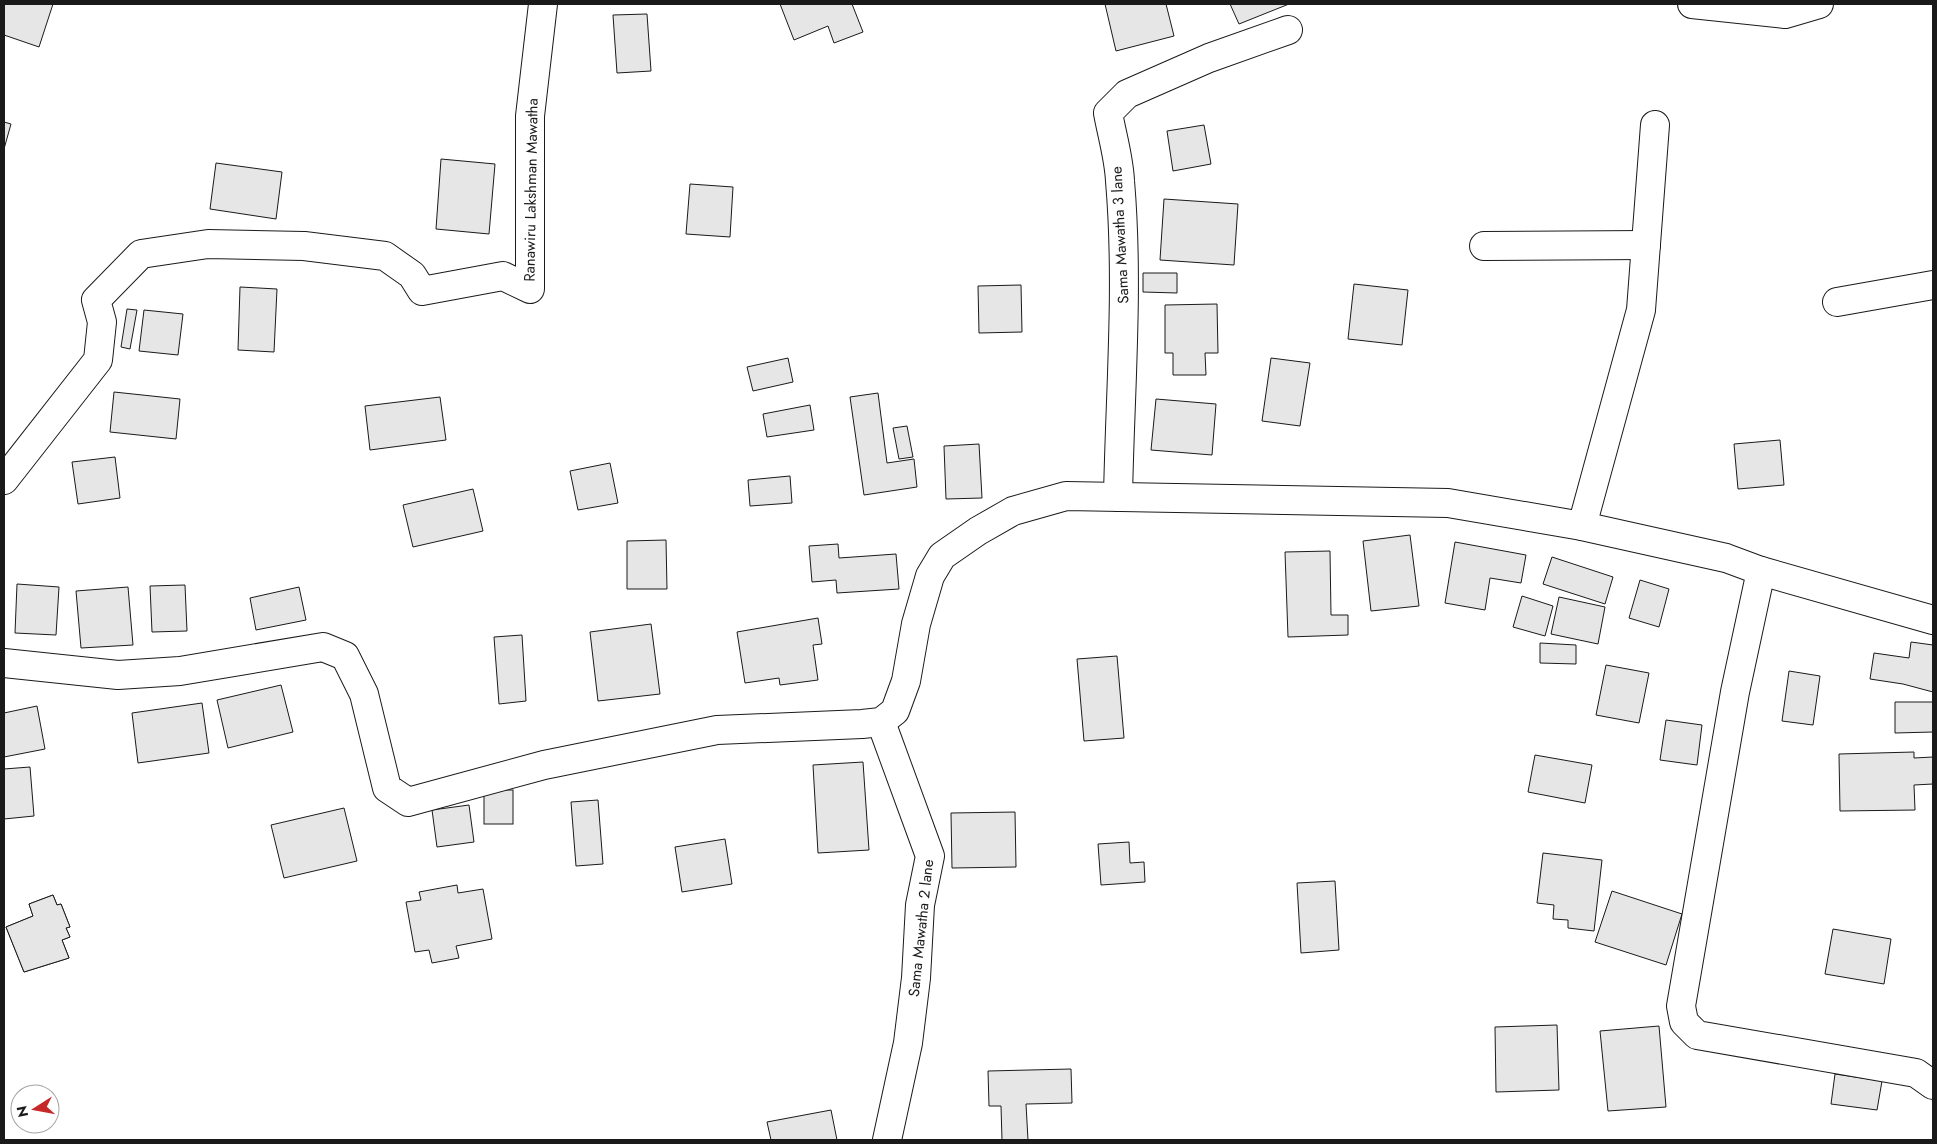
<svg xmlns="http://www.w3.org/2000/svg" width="1937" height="1144" font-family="Jost,sans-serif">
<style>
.building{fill:#e6e6e6;stroke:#1a1a1a}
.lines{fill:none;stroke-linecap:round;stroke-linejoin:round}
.street-casing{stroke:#1a1a1a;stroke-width:30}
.street{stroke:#fff;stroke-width:28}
.labels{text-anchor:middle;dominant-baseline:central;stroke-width:4;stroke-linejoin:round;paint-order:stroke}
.street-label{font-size:15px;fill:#1a1a1a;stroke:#fff}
</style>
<rect width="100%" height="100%" fill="#fff"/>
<g class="building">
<path d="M 4,4 L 53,4 L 39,47 L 4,35 Z"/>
<path d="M 780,4 L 852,4 L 863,32 L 834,43 L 828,26 L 794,40 Z"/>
<path d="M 1105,4 L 1166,4 L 1174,36 L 1116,51 Z"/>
<path d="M 1230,4 L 1289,4 L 1239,24 Z"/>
<path d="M 647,14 L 651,71 L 617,73 L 613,15 Z"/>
<path d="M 4,122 L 11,124 L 4,149 Z"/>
<path d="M 1204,125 L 1211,164 L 1173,171 L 1167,131 Z"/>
<path d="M 441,159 L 495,164 L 489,234 L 436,229 Z"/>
<path d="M 216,163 L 282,172 L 276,219 L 210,209 Z"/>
<path d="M 690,184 L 733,187 L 730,237 L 686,234 Z"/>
<path d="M 1164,199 L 1238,204 L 1234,265 L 1160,260 Z"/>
<path d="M 1143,273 L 1177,273 L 1177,293 L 1143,292 Z"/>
<path d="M 1354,284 L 1408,290 L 1402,345 L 1348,339 Z"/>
<path d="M 1021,285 L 1022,332 L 979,333 L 978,286 Z"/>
<path d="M 240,287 L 277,289 L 274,352 L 238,350 Z"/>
<path d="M 1217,304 L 1218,353 L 1205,353 L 1206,375 L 1173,375 L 1173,353 L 1165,353 L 1165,305 Z"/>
<path d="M 127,309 L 137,310 L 130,349 L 121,347 Z"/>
<path d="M 144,310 L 183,314 L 178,355 L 139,351 Z"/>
<path d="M 788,358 L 793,382 L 753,391 L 747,367 Z"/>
<path d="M 1271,358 L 1310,363 L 1300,426 L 1262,421 Z"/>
<path d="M 114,392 L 180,399 L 176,439 L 110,432 Z"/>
<path d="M 878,393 L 887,463 L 914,459 L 917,487 L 864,495 L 850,397 Z"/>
<path d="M 440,397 L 446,440 L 370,450 L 365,406 Z"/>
<path d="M 1156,399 L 1216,404 L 1212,455 L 1151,450 Z"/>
<path d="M 810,405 L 814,430 L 767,437 L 763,414 Z"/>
<path d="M 907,426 L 913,457 L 899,459 L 893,428 Z"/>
<path d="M 1780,440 L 1784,485 L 1738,489 L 1734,444 Z"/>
<path d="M 979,444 L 982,498 L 946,499 L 944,446 Z"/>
<path d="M 115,457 L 120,498 L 78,504 L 72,462 Z"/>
<path d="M 610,463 L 618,503 L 578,510 L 570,471 Z"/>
<path d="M 790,476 L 792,503 L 750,506 L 748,480 Z"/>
<path d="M 473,489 L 483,531 L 413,547 L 403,505 Z"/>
<path d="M 1410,535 L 1419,606 L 1371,611 L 1363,541 Z"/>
<path d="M 666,540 L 667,589 L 627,589 L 627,541 Z"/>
<path d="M 1455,542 L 1526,555 L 1521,583 L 1490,578 L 1485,610 L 1445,603 Z"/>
<path d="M 838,544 L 839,558 L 896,554 L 899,589 L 837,593 L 836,580 L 812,582 L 809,546 Z"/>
<path d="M 1330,551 L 1331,615 L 1348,615 L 1348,635 L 1288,637 L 1285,552 Z"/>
<path d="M 1552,557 L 1613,577 L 1605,604 L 1543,584 Z"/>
<path d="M 1640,580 L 1669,589 L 1659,627 L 1629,618 Z"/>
<path d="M 17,584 L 59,587 L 56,635 L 15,633 Z"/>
<path d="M 185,585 L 187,631 L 152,632 L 150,586 Z"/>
<path d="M 128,587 L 133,645 L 81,648 L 76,591 Z"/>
<path d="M 299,587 L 306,620 L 256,630 L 250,598 Z"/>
<path d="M 1522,596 L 1553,606 L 1545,636 L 1513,627 Z"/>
<path d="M 1559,597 L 1605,607 L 1598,644 L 1551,634 Z"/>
<path d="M 818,618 L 822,644 L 813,645 L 818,680 L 780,685 L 779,678 L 745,683 L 737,632 Z"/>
<path d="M 651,624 L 660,694 L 598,701 L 590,632 Z"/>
<path d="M 522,635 L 526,701 L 499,704 L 494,637 Z"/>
<path d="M 1911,642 L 1933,645 L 1933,692 L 1903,684 L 1870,679 L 1874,653 L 1909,658 Z"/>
<path d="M 1540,643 L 1576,645 L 1576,664 L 1540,663 Z"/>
<path d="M 1117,656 L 1124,738 L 1084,741 L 1077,659 Z"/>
<path d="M 1606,665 L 1649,673 L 1639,723 L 1596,715 Z"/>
<path d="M 1789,671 L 1820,676 L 1813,725 L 1782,721 Z"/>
<path d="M 281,685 L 293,732 L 228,748 L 217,700 Z"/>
<path d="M 1895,702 L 1933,702 L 1933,732 L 1895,733 Z"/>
<path d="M 202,703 L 209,753 L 138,763 L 132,713 Z"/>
<path d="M 37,706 L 45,749 L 4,757 L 4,713 Z"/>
<path d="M 1666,720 L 1702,725 L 1697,765 L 1660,760 Z"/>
<path d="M 1914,752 L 1914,758 L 1933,757 L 1933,784 L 1914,785 L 1915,810 L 1840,811 L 1839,754 Z"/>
<path d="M 1535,755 L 1592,765 L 1585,803 L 1528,792 Z"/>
<path d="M 863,762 L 869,850 L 818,853 L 813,765 Z"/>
<path d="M 30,767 L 34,816 L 4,819 L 4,769 Z"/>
<rect x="484" y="790" width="29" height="34"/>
<path d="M 598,800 L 603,864 L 576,866 L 571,802 Z"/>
<path d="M 469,805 L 474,842 L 437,847 L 432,810 Z"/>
<path d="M 344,808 L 357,861 L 284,878 L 271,825 Z"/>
<path d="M 1015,812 L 1016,867 L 952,868 L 951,813 Z"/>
<path d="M 725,839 L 732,884 L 682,892 L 675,847 Z"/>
<path d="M 1129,842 L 1130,863 L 1144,862 L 1145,882 L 1101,885 L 1098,844 Z"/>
<path d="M 1543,853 L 1602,860 L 1594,931 L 1568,928 L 1568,920 L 1553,919 L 1554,905 L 1537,903 Z"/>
<path d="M 1335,881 L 1339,950 L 1301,953 L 1297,883 Z"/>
<path d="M 457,885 L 458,893 L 483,889 L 492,939 L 456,946 L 459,958 L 432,963 L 429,950 L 415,952 L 406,902 L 421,900 L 419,892 Z"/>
<path d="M 1612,891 L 1682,914 L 1666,965 L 1595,942 Z"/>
<path d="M 53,895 L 57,905 L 61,904 L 70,927 L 66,928 L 70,937 L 62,940 L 69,958 L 24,972 L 6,927 L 33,916 L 29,904 Z"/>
<path d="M 53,895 L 57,905 L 61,904 L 70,927 L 66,928 L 70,937 L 62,940 L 69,958 L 24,972 L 6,927 L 33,916 L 29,904 Z"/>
<path d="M 1833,929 L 1891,939 L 1884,984 L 1825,974 Z"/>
<path d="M 1557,1025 L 1559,1090 L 1496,1092 L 1495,1027 Z"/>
<path d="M 1659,1026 L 1666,1107 L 1608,1111 L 1600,1031 Z"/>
<path d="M 1071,1069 L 1072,1103 L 1026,1104 L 1028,1140 L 1002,1140 L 1001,1106 L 989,1106 L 988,1071 Z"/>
<path d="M 1835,1074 L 1882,1081 L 1877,1110 L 1831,1104 Z"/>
<path d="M 831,1110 L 837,1140 L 771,1140 L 767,1122 Z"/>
</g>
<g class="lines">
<defs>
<g id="street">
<path d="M 1692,4 L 1785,14 L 1819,4"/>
<path d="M 1484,246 L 1646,245"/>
<path d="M 1837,302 L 1933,285"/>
<path d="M 4,480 L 98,360 L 102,322 L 96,300 L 141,254 L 208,244 L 304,246 L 385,256 L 412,275 L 422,291 L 503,276 L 530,289 L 530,116 L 543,4"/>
<path d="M 1118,497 C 1120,391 1129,286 1120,181 C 1119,158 1112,135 1108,113 L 1127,94 L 1209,58 L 1288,30"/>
<path d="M 1582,526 L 1641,310 L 1655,125"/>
<path d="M 1761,571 L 1735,692 L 1681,1006 L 1684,1022 L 1697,1035 L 1916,1073 L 1933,1085"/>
<path d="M 4,663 L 118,675 L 180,671 L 323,647 L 345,656 L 364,694 L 387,788 L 408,802 L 544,765 L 717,730 L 862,724 L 881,722 L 895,711 L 906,681 L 916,624 L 930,576 L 942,556 L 978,531 L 1013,511 L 1066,496 L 1448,503 L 1582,526 L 1726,558 L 1761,571 L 1933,620"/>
<path d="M 881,722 L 930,856 L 920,905 L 916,978 L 908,1043 L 887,1140"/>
</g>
</defs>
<use href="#street" class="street-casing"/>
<use href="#street" class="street"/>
</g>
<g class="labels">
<g class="street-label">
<text transform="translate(531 190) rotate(-89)">Ranawiru Lakshman Mawatha</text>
<text transform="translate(1120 235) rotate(-93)">Sama Mawatha 3 lane</text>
<text transform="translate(921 928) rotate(-84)">Sama Mawatha 2 lane</text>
</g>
</g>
<rect width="1937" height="1144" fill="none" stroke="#1a1a1a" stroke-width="10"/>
<g transform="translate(35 1109) rotate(259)"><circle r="24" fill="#ffffff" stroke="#a3a3a3"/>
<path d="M0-4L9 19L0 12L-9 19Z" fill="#c62828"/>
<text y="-8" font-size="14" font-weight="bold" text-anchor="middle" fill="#1a1a1a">N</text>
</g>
</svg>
